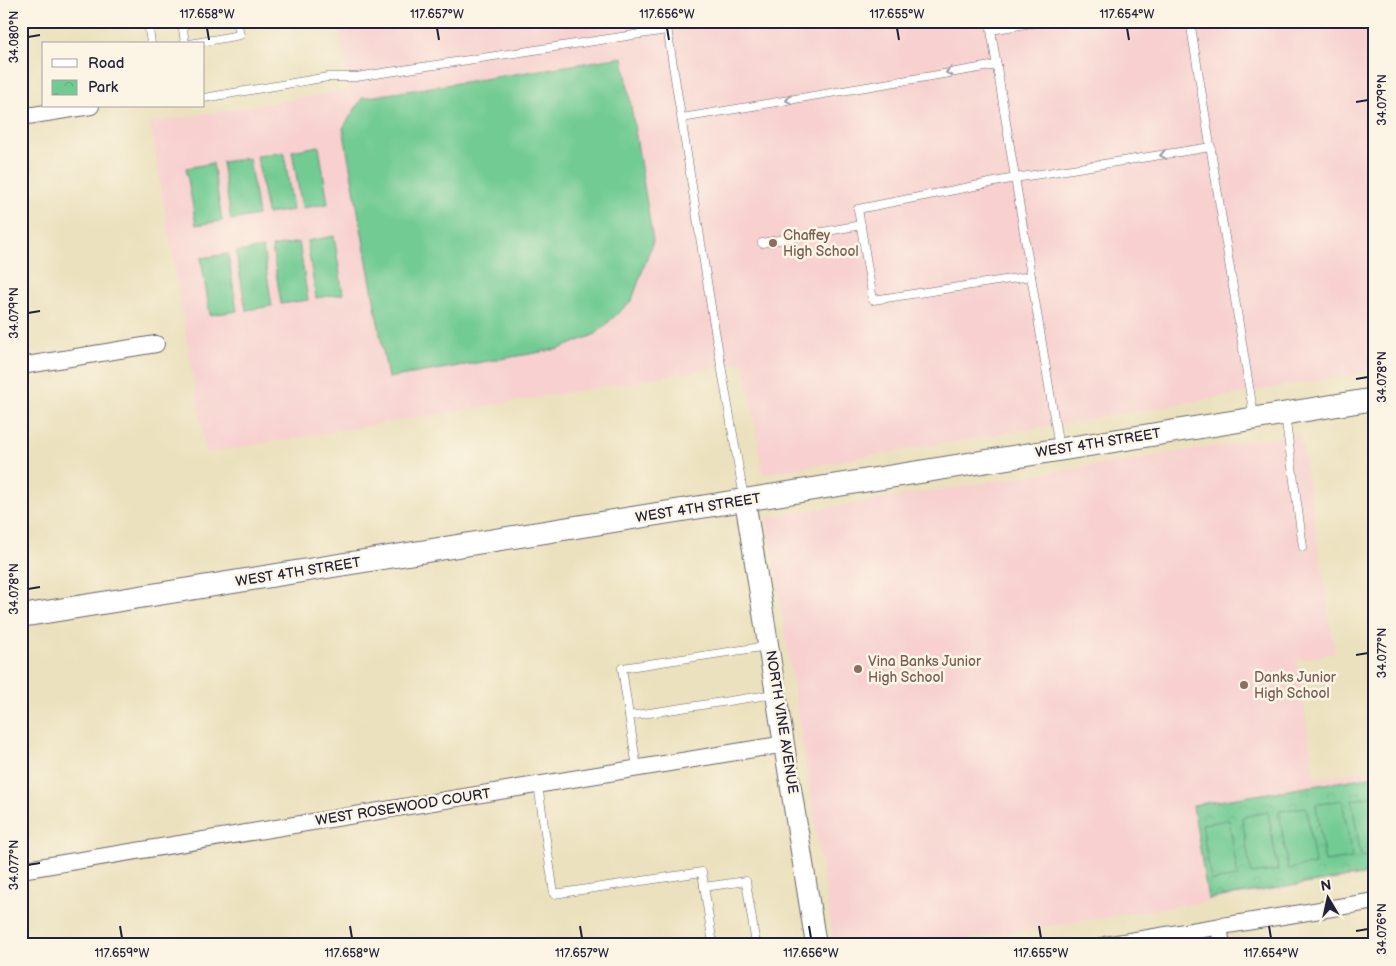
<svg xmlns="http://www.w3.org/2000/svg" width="1396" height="966" font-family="'Balsamiq Sans',sans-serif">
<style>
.built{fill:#f7d0cf}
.park{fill:url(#park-crowns);stroke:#4a7667}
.pitch{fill:#71cb93;stroke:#4a7667}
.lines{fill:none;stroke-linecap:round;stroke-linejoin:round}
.service-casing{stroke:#686569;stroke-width:9}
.minor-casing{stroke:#686569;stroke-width:18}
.tertiary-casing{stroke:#686569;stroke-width:22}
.secondary-casing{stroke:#686569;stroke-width:24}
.service{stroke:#fff;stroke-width:8}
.minor{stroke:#fff;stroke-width:16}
.tertiary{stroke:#fff;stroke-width:20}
.secondary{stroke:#fff;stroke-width:22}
.oneway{stroke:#9c9ca7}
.ticks{fill:none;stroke:#22223b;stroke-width:2}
.education-dot{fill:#8d6e63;stroke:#fcf5e5;stroke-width:2}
.labels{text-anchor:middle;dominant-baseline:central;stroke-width:5;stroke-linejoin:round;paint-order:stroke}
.education-label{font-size:14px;fill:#785e54;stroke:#fcf5e5;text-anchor:start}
.street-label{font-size:14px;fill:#22223b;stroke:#fcf5e5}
.neatline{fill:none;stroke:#22223b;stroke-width:2}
.ticks-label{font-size:12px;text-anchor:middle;fill:#22223b}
</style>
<defs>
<pattern id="park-crowns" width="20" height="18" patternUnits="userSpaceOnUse" patternTransform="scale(1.25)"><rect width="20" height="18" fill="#71cb93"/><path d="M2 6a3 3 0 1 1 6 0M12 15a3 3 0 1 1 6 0" fill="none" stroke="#62ae80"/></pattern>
</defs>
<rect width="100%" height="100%" fill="#fcf5e5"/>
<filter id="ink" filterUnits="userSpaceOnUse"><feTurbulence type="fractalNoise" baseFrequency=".02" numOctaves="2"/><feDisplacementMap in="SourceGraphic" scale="10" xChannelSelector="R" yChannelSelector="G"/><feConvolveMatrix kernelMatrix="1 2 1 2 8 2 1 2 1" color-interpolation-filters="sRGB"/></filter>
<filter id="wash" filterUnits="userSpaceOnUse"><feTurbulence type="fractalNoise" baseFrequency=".0096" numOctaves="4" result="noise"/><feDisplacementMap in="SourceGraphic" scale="20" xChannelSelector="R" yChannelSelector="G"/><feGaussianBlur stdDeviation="1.12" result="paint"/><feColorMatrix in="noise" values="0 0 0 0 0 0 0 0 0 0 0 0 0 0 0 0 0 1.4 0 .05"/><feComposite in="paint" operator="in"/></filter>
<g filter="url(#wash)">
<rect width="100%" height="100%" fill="#ebe1be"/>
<g class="built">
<path d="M 338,21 L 1375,21 L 1375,371 L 763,474 L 744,363 L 206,453 L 150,123 L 350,90 Z"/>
<path d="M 1300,433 L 1335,653 L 1297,660 L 1315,778 L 1375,769 L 1375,875 L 931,945 L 834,945 L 767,517 Z"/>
</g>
<path class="park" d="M 1375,776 L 1375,873 L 1208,899 L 1193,805 Z"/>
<g class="pitch">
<path d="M 623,57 L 653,241 L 632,300 L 596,334 L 559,349 L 388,378 L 343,128 L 362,98 Z"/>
<path d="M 319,146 L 328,204 L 302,208 L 292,151 Z"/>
<path d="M 284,152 L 293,210 L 267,214 L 257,156 Z"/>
<path d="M 249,158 L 258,215 L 231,220 L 222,162 Z"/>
<path d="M 213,163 L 222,221 L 196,225 L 186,168 Z"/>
<path d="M 334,236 L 343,294 L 316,298 L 307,241 Z"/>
<path d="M 299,242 L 308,300 L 281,304 L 272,247 Z"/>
<path d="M 263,248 L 272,306 L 246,310 L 236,252 Z"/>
<path d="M 228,254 L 237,311 L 210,315 L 201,258 Z"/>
<path d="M 1375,796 L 1375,855 L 1361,857 L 1352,800 Z"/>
<path d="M 1342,800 L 1352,858 L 1325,862 L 1316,805 Z"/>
<path d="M 1306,807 L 1315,864 L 1288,869 L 1279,811 Z"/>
<path d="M 1268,812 L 1278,870 L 1251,874 L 1242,817 Z"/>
<path d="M 1229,820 L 1238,877 L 1211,881 L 1202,824 Z"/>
</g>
</g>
<g filter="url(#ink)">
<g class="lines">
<defs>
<g id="service">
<path d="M 148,21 L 151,44"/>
<path d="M 182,21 L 185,44"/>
<path d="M 666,21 L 712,313 L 744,498"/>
<path d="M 1044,21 L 991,30 L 1059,448"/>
<path d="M 1190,21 L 1254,417"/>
<path d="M 190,44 L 240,35 L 237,21"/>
<path d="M 204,98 L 328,77 L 356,77 L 667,30"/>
<path d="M 682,118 L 997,65"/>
<path d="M 762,243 L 861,225"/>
<path d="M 1031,276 L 873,300 L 858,209 L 1015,178 L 1211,147"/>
<path d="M 1285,415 L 1303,547"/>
<path d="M 768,646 L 622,668 L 629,716 L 775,694"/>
<path d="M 629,716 L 637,768"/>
<path d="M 538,785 L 554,894 L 702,872 L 713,945"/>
<path d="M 704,887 L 746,881 L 756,945"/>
</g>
<g id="minor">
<path d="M 21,117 L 91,106"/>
<path d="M 21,366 L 156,344"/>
<path d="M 21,870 L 785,744"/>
<path d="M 1219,927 L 1222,945"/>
<path d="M 1105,945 L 1375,901"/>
</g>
<path id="tertiary" d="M 745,500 L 816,945"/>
<path id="secondary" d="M 21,616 L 1375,399"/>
</defs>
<use href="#service" class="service-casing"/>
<use href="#minor" class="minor-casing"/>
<use href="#tertiary" class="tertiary-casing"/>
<use href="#secondary" class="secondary-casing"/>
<use href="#service" class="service"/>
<use href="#minor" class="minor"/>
<use href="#tertiary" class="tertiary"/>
<use href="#secondary" class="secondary"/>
</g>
<defs><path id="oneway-chevron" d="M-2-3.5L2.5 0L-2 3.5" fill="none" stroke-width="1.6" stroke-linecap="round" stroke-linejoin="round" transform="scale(1.25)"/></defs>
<g class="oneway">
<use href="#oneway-chevron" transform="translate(949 72) rotate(170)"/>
<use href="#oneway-chevron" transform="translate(789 100) rotate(170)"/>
<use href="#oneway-chevron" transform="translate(1163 155) rotate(171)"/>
</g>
</g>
<path class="ticks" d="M 207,28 L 209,40M 437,28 L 439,40M 667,28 L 669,40M 897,28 L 899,40M 1127,28 L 1129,40M 28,37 L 40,35M 1356,102 L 1368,100M 28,313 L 40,311M 1356,379 L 1368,377M 28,589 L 40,587M 1356,655 L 1368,653M 28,865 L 40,863M 120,926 L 122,938M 350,926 L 352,938M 580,926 L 582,938M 809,926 L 811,938M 1039,926 L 1041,938M 1269,926 L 1271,938M 1356,931 L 1368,929"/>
<g class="education-dot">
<circle cx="773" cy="243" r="5"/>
<circle cx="858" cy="669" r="5"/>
<circle cx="1244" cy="685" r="5"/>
</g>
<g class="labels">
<g class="education-label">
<text x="783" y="235">Chaffey<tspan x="783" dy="16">High School</tspan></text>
<text x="868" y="661">Vina Banks Junior<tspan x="868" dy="16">High School</tspan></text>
<text x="1254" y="677">Danks Junior<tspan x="1254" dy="16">High School</tspan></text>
</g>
<g class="street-label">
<text transform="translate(1098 443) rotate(-9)">WEST 4TH STREET</text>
<text transform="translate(698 508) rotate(-9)">WEST 4TH STREET</text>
<text transform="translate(298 572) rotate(-9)">WEST 4TH STREET</text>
<text transform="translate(782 722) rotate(81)">NORTH VINE AVENUE</text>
<text transform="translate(403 807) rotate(-9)">WEST ROSEWOOD COURT</text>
</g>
</g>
<rect width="1396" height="966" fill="none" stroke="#fcf5e5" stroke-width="55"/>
<rect x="42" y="42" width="162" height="65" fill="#fcf5e5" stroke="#a5a1a1"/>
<rect x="52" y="59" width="25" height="8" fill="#ffffff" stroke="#a5a1a1"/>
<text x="88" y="68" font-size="15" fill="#22223b">Road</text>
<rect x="52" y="80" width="25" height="15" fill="url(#park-crowns)" stroke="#a5a1a1"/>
<text x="88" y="92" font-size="15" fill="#22223b">Park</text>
<g transform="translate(1328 898) rotate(351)" stroke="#fcf5e5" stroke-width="4" paint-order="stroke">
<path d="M0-4L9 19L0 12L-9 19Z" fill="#22223b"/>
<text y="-8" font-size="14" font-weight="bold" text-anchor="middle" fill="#22223b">N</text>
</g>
<rect x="28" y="28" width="1340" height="910" class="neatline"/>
<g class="ticks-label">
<text x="207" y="18">117.658°W</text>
<text x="437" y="18">117.657°W</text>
<text x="667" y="18">117.656°W</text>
<text x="897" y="18">117.655°W</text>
<text x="1127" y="18">117.654°W</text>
<text transform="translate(14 37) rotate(-90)" y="4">34.080°N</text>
<text transform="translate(1382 100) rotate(-90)" y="4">34.079°N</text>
<text transform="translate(14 313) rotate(-90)" y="4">34.079°N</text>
<text transform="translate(1382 377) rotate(-90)" y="4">34.078°N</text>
<text transform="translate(14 589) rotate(-90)" y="4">34.078°N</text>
<text transform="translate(1382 653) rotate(-90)" y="4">34.077°N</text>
<text transform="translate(14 865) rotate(-90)" y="4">34.077°N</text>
<text transform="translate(1382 929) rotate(-90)" y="4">34.076°N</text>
<text x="122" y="957">117.659°W</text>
<text x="352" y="957">117.658°W</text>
<text x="582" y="957">117.657°W</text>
<text x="811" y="957">117.656°W</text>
<text x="1041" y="957">117.655°W</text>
<text x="1271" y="957">117.654°W</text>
</g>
</svg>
